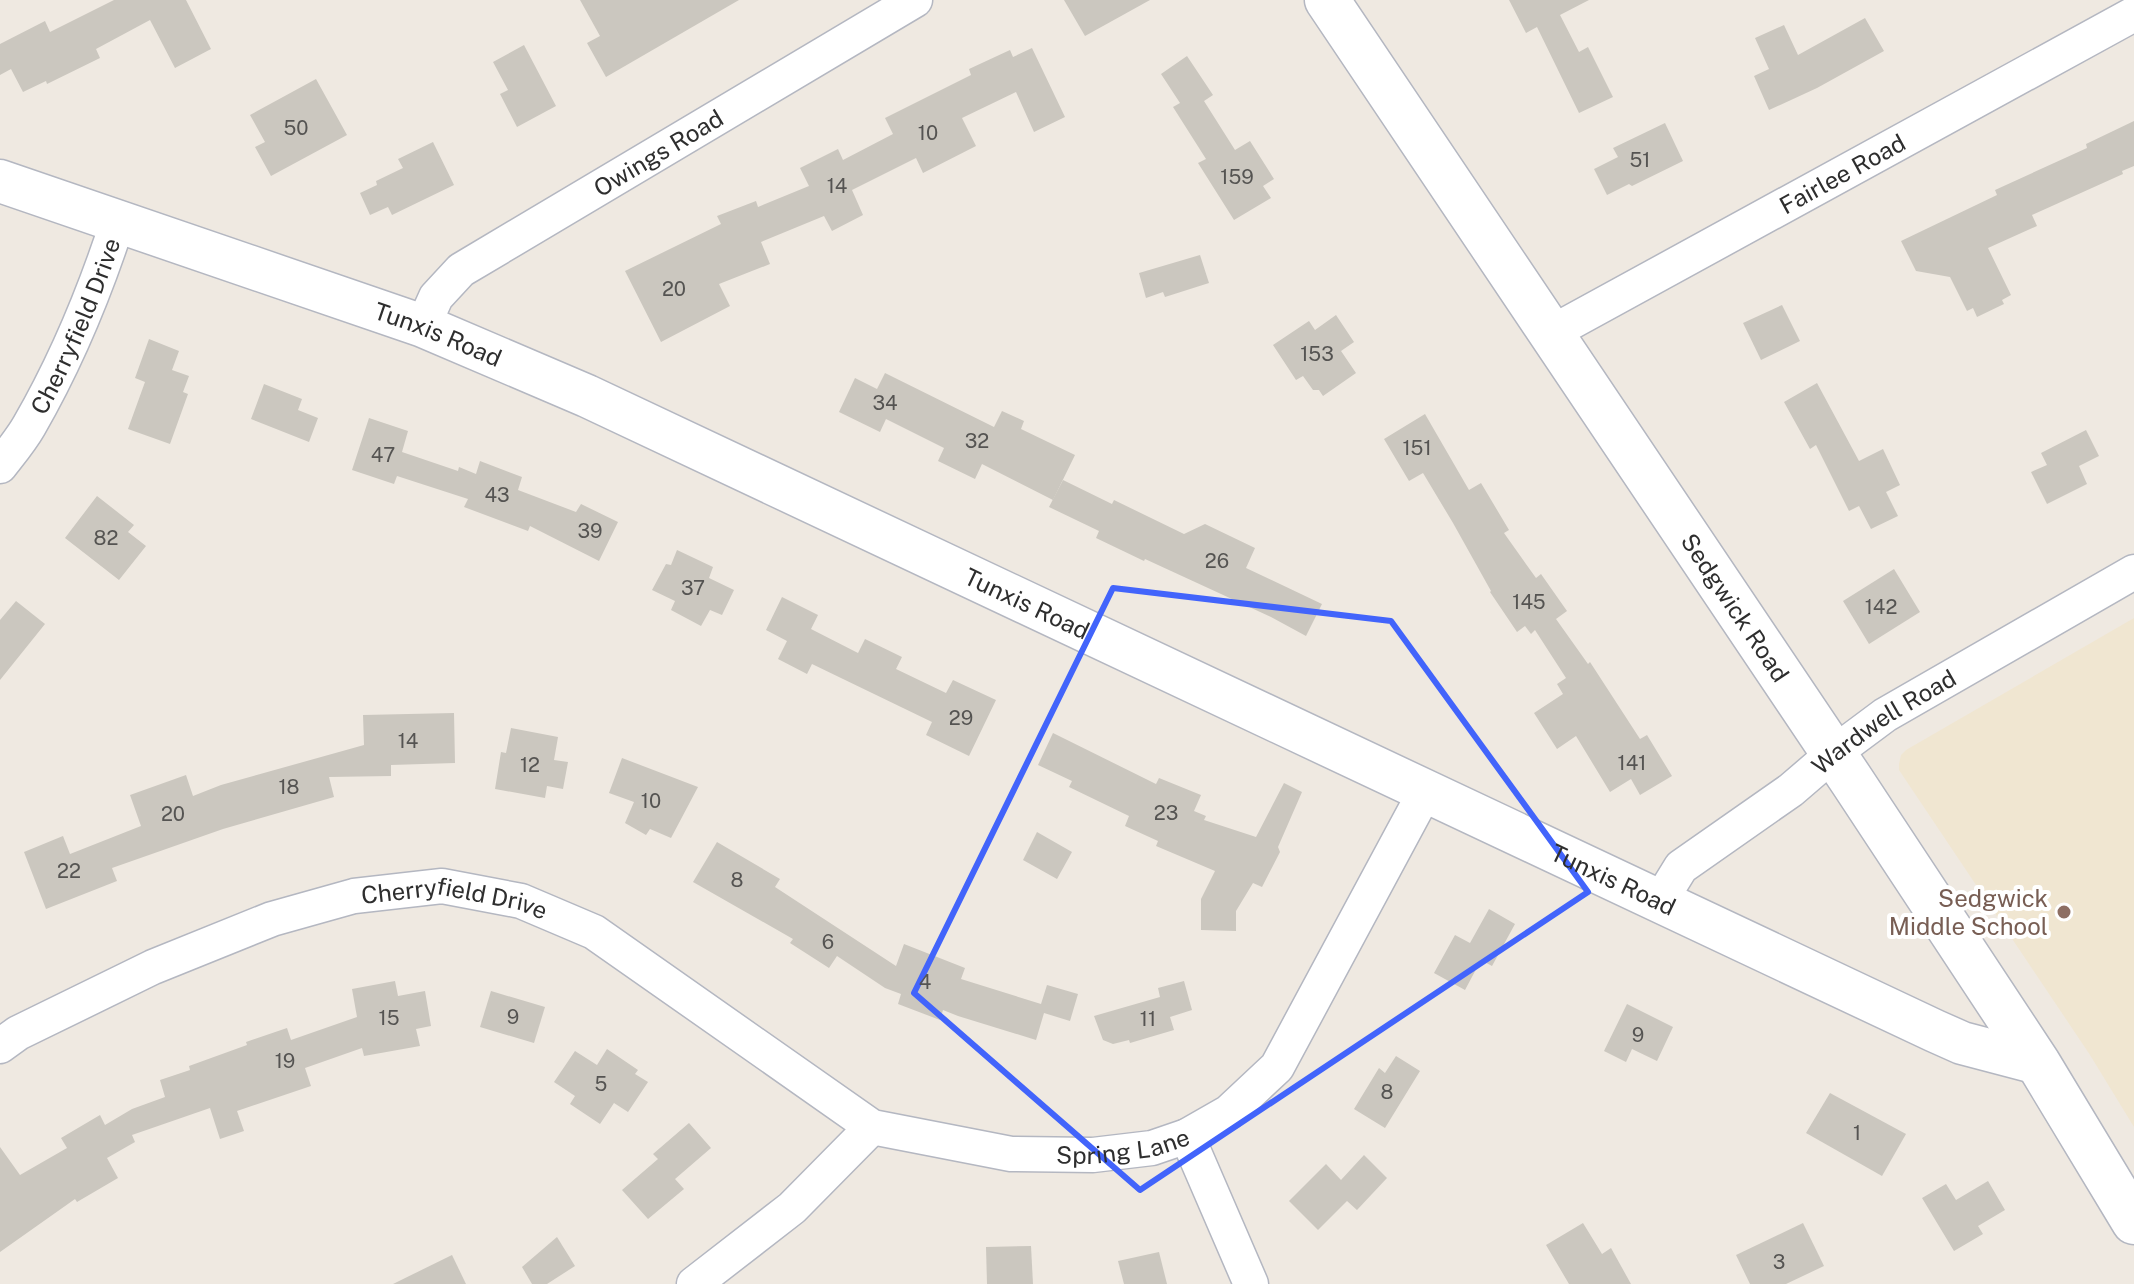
<svg xmlns="http://www.w3.org/2000/svg" width="2134" height="1284" font-family="'Public Sans',sans-serif">
<style>
.education{fill:#f0e6d1}
.building{fill:#cbc7bf}
.lines{fill:none;stroke-linecap:round;stroke-linejoin:round}
.minor-casing{stroke:#b4b7c1;stroke-width:37}
.tertiary-casing{stroke:#b4b7c1;stroke-width:45}
.secondary-casing{stroke:#b4b7c1;stroke-width:47}
.minor{stroke:#fff;stroke-width:34}
.tertiary{stroke:#fff;stroke-width:42}
.secondary{stroke:#fff;stroke-width:44}
.marked{fill:none;stroke:#4264fb;stroke-width:6;stroke-linejoin:round}
.education-dot{fill:#8d6e63;stroke:#fff;stroke-width:3}
.labels{text-anchor:middle;dominant-baseline:central;stroke-width:8;stroke-linejoin:round;paint-order:stroke}
.number-label{font-size:20px;fill:#555452}
.street-label{font-size:24px;fill:#2e2e2e;stroke:#fff}
.education-label{font-size:24px;fill:#785e54;stroke:#fff;text-anchor:end}
</style>
<rect width="100%" height="100%" fill="#efe9e1"/>
<path class="education" d="M 2134,618 L 2134,1127 L 2090,1055 L 1899,770 L 1899,764 L 1901,755 L 1906,750 Z"/>
<g class="building">
<path d="M 114,0 L 186,0 L 211,49 L 175,68 L 150,20 L 96,49 L 100,58 L 47,84 L 46,81 L 23,92 L 11,69 L 0,75 L 0,44 L 45,21 L 50,32 Z"/>
<path d="M 580,0 L 739,0 L 606,77 L 587,43 L 600,36 Z"/>
<path d="M 1064,0 L 1150,0 L 1085,36 Z"/>
<path d="M 1509,0 L 1589,0 L 1560,15 L 1579,52 L 1588,47 L 1613,97 L 1579,113 L 1537,27 L 1526,33 Z"/>
<path d="M 1865,18 L 1884,51 L 1817,88 L 1769,110 L 1754,76 L 1769,69 L 1755,38 L 1784,25 L 1798,55 Z"/>
<path d="M 524,45 L 556,106 L 517,127 L 500,94 L 508,90 L 493,62 Z"/>
<path d="M 1032,48 L 1065,117 L 1034,132 L 1016,92 L 962,118 L 976,146 L 923,173 L 916,158 L 852,190 L 863,215 L 832,231 L 824,216 L 761,242 L 770,264 L 719,284 L 730,306 L 661,342 L 625,271 L 721,224 L 717,216 L 756,201 L 758,207 L 809,186 L 800,168 L 838,149 L 843,160 L 893,134 L 885,118 L 971,75 L 969,69 L 1010,50 L 1013,57 Z"/>
<path d="M 1187,56 L 1213,95 L 1204,101 L 1235,150 L 1250,141 L 1274,179 L 1263,186 L 1271,198 L 1234,220 L 1198,163 L 1206,159 L 1173,107 L 1180,103 L 1161,74 Z"/>
<path d="M 316,79 L 347,135 L 271,176 L 255,147 L 265,142 L 250,115 Z"/>
<path d="M 2134,121 L 2134,166 L 2122,171 L 2123,174 L 2032,215 L 2037,226 L 1988,248 L 2011,295 L 2002,300 L 2004,304 L 1977,317 L 1973,308 L 1967,311 L 1950,277 L 1916,271 L 1901,241 L 1997,195 L 1995,190 L 2087,148 L 2086,144 Z"/>
<path d="M 1665,123 L 1683,161 L 1632,186 L 1629,184 L 1607,195 L 1594,169 L 1618,157 L 1613,148 Z"/>
<path d="M 433,142 L 454,185 L 392,215 L 388,207 L 370,215 L 360,193 L 377,185 L 376,181 L 403,168 L 398,159 Z"/>
<path d="M 1200,255 L 1209,283 L 1165,297 L 1163,292 L 1146,298 L 1139,273 Z"/>
<path d="M 1782,305 L 1800,341 L 1761,360 L 1743,323 Z"/>
<path d="M 1336,315 L 1354,342 L 1341,351 L 1356,373 L 1323,396 L 1319,390 L 1313,390 L 1303,376 L 1296,380 L 1273,345 L 1309,321 L 1315,330 Z"/>
<path d="M 149,339 L 179,351 L 172,370 L 189,376 L 183,392 L 188,394 L 170,444 L 128,429 L 145,382 L 135,378 Z"/>
<path d="M 885,373 L 994,427 L 1002,411 L 1024,421 L 1021,429 L 1075,455 L 1053,500 L 982,464 L 975,479 L 938,461 L 944,448 L 886,419 L 880,432 L 839,412 L 855,378 L 877,389 Z"/>
<path d="M 1817,383 L 1859,461 L 1883,449 L 1900,485 L 1886,492 L 1898,516 L 1871,529 L 1859,506 L 1849,511 L 1816,445 L 1810,449 L 1784,402 Z"/>
<path d="M 264,384 L 302,399 L 298,410 L 318,418 L 309,442 L 251,419 Z"/>
<path d="M 1425,414 L 1469,490 L 1481,483 L 1509,530 L 1504,533 L 1536,578 L 1541,574 L 1567,611 L 1556,619 L 1588,664 L 1590,662 L 1640,739 L 1647,735 L 1672,776 L 1640,795 L 1631,779 L 1610,792 L 1576,736 L 1557,749 L 1534,713 L 1563,694 L 1557,684 L 1566,678 L 1535,630 L 1531,634 L 1525,626 L 1517,632 L 1490,592 L 1491,591 L 1453,523 L 1423,473 L 1409,481 L 1384,439 Z"/>
<path d="M 369,418 L 408,431 L 402,452 L 458,471 L 459,467 L 476,474 L 480,461 L 522,477 L 518,490 L 576,512 L 581,504 L 618,522 L 599,561 L 530,526 L 528,531 L 464,507 L 468,499 L 397,476 L 394,484 L 352,470 Z"/>
<path d="M 2086,430 L 2099,456 L 2079,466 L 2087,484 L 2047,504 L 2031,472 L 2047,465 L 2041,453 Z"/>
<path d="M 1063,480 L 1112,504 L 1114,500 L 1184,534 L 1205,524 L 1255,548 L 1246,568 L 1322,604 L 1306,636 L 1271,617 L 1145,559 L 1144,561 L 1096,538 L 1099,531 L 1049,507 Z"/>
<path d="M 97,496 L 134,525 L 128,532 L 146,546 L 119,580 L 65,538 Z"/>
<path d="M 677,550 L 713,567 L 709,578 L 734,590 L 722,615 L 710,610 L 701,626 L 671,610 L 675,601 L 652,590 L 666,564 L 671,565 Z"/>
<path d="M 1894,569 L 1920,612 L 1869,644 L 1843,601 Z"/>
<path d="M 782,597 L 818,615 L 811,629 L 858,653 L 865,639 L 902,657 L 896,669 L 946,693 L 953,680 L 996,700 L 969,756 L 926,735 L 932,722 L 812,664 L 807,674 L 778,659 L 787,641 L 766,630 Z"/>
<path d="M 16,601 L 45,624 L 0,680 L 0,620 Z"/>
<path d="M 454,713 L 455,763 L 391,765 L 391,776 L 329,777 L 334,797 L 223,829 L 112,868 L 117,881 L 46,909 L 24,852 L 63,836 L 70,854 L 141,826 L 130,795 L 186,775 L 193,796 L 221,785 L 364,745 L 363,715 Z"/>
<path d="M 511,728 L 558,737 L 554,760 L 568,762 L 563,789 L 547,786 L 545,798 L 495,789 L 501,752 L 506,753 Z"/>
<path d="M 1053,733 L 1156,784 L 1159,778 L 1201,795 L 1194,811 L 1206,816 L 1204,820 L 1256,837 L 1284,783 L 1302,792 L 1278,847 L 1280,852 L 1262,887 L 1253,883 L 1236,911 L 1236,931 L 1201,930 L 1201,899 L 1215,871 L 1156,846 L 1158,841 L 1125,826 L 1129,816 L 1069,787 L 1072,781 L 1038,765 Z"/>
<path d="M 622,758 L 698,787 L 671,838 L 650,829 L 646,835 L 625,823 L 634,802 L 609,793 Z"/>
<path d="M 1037,832 L 1072,852 L 1057,879 L 1023,860 Z"/>
<path d="M 717,842 L 780,879 L 775,887 L 896,966 L 904,944 L 965,968 L 961,979 L 1041,1004 L 1047,985 L 1078,994 L 1070,1021 L 1044,1013 L 1036,1040 L 958,1016 L 943,1010 L 940,1020 L 898,1004 L 901,994 L 885,988 L 837,956 L 829,968 L 790,943 L 793,939 L 693,882 Z"/>
<path d="M 1489,909 L 1515,924 L 1492,966 L 1481,960 L 1465,990 L 1434,973 L 1455,935 L 1470,943 Z"/>
<path d="M 395,981 L 398,996 L 425,991 L 431,1026 L 416,1029 L 420,1046 L 364,1056 L 362,1048 L 305,1068 L 311,1086 L 237,1111 L 244,1131 L 220,1139 L 210,1108 L 132,1135 L 135,1142 L 107,1158 L 118,1178 L 77,1202 L 75,1199 L 0,1252 L 0,1147 L 20,1175 L 67,1148 L 61,1138 L 100,1115 L 105,1125 L 132,1109 L 165,1097 L 160,1080 L 190,1070 L 189,1066 L 247,1045 L 246,1042 L 287,1028 L 291,1040 L 357,1017 L 352,989 Z"/>
<path d="M 1184,981 L 1192,1010 L 1170,1017 L 1174,1030 L 1130,1043 L 1129,1040 L 1113,1044 L 1103,1040 L 1094,1016 L 1160,997 L 1158,988 Z"/>
<path d="M 491,991 L 545,1007 L 534,1043 L 480,1027 Z"/>
<path d="M 1627,1004 L 1673,1027 L 1657,1061 L 1632,1049 L 1626,1062 L 1604,1051 Z"/>
<path d="M 607,1049 L 638,1070 L 635,1074 L 648,1082 L 628,1112 L 614,1103 L 600,1124 L 570,1104 L 575,1096 L 554,1082 L 575,1051 L 597,1065 Z"/>
<path d="M 1396,1056 L 1420,1071 L 1385,1128 L 1354,1109 L 1379,1068 L 1385,1073 Z"/>
<path d="M 1830,1093 L 1906,1134 L 1882,1176 L 1806,1133 Z"/>
<path d="M 689,1123 L 711,1148 L 675,1179 L 684,1189 L 648,1219 L 622,1190 L 658,1159 L 653,1154 Z"/>
<path d="M 1364,1155 L 1387,1178 L 1357,1210 L 1347,1201 L 1318,1230 L 1289,1201 L 1326,1164 L 1341,1180 Z"/>
<path d="M 1988,1181 L 2005,1210 L 1978,1226 L 1983,1234 L 1954,1251 L 1922,1198 L 1946,1184 L 1956,1200 Z"/>
<path d="M 1583,1223 L 1602,1254 L 1611,1248 L 1631,1284 L 1569,1284 L 1546,1245 Z"/>
<path d="M 1803,1223 L 1824,1266 L 1786,1284 L 1750,1284 L 1736,1255 Z"/>
<path d="M 557,1237 L 575,1266 L 547,1284 L 532,1284 L 522,1267 Z"/>
<path d="M 1031,1246 L 1033,1284 L 987,1284 L 986,1247 Z"/>
<path d="M 1159,1252 L 1167,1284 L 1124,1284 L 1118,1261 Z"/>
<path d="M 452,1255 L 466,1284 L 393,1284 Z"/>
</g>
<g class="lines">
<defs>
<g id="minor">
<path id="s1" d="M 423,326 L 436,297 L 461,270 L 915,0"/>
<path id="s2" d="M 1551,333 L 2134,14"/>
<path id="s3" d="M 0,466 C 10,453 21,440 29,426 C 66,362 95,292 118,221"/>
<path id="s4" d="M 1660,901 L 1681,867 L 1791,790 L 1834,753 L 1885,715 L 2134,572"/>
<path id="s5" d="M 0,1046 L 18,1033 L 153,967 L 272,919 L 354,896 L 442,886 L 521,901 L 594,932 L 872,1127 L 1011,1154 L 1093,1155 L 1152,1148 L 1187,1136 L 1229,1112 L 1277,1067 L 1425,792"/>
<path d="M 1187,1136 L 1251,1284"/>
<path d="M 694,1284 L 792,1208 L 872,1127"/>
</g>
<g id="tertiary">
<path id="s6" d="M 0,181 L 423,326 L 587,396 L 1935,1031 L 1962,1043 L 2038,1063"/>
</g>
<g id="secondary">
<path id="s7" d="M 1327,0 L 1852,781 L 2038,1063 L 2134,1222"/>
</g>
</defs>
<use href="#minor" class="minor-casing"/>
<use href="#tertiary" class="tertiary-casing"/>
<use href="#secondary" class="secondary-casing"/>
<use href="#minor" class="minor"/>
<use href="#tertiary" class="tertiary"/>
<use href="#secondary" class="secondary"/>
</g>
<path class="marked" d="M 1113,588 L 1391,621 L 1588,892 L 1140,1190 L 914,993 Z"/>
<circle class="education-dot" cx="2064" cy="912" r="8"/>
<g class="labels">
<g class="number-label">
<text x="296" y="128">50</text>
<text x="928" y="133">10</text>
<text x="1640" y="160">51</text>
<text x="1237" y="177">159</text>
<text x="837" y="186">14</text>
<text x="674" y="289">20</text>
<text x="1317" y="354">153</text>
<text x="885" y="403">34</text>
<text x="977" y="441">32</text>
<text x="1417" y="448">151</text>
<text x="383" y="455">47</text>
<text x="497" y="495">43</text>
<text x="590" y="531">39</text>
<text x="106" y="538">82</text>
<text x="1217" y="561">26</text>
<text x="693" y="588">37</text>
<text x="1529" y="602">145</text>
<text x="1881" y="607">142</text>
<text x="961" y="718">29</text>
<text x="408" y="741">14</text>
<text x="1632" y="763">141</text>
<text x="530" y="765">12</text>
<text x="289" y="787">18</text>
<text x="651" y="801">10</text>
<text x="1166" y="813">23</text>
<text x="173" y="814">20</text>
<text x="69" y="871">22</text>
<text x="737" y="880">8</text>
<text x="828" y="942">6</text>
<text x="925" y="982">4</text>
<text x="513" y="1017">9</text>
<text x="389" y="1018">15</text>
<text x="1148" y="1019">11</text>
<text x="1638" y="1035">9</text>
<text x="285" y="1061">19</text>
<text x="601" y="1084">5</text>
<text x="1387" y="1092">8</text>
<text x="1857" y="1133">1</text>
<text x="1779" y="1262">3</text>
</g>
<g class="street-label">
<text stroke="none"><textPath href="#s1" startOffset="298">Owings Road</textPath></text>
<text stroke="none"><textPath href="#s2" startOffset="332">Fairlee Road</textPath></text>
<text stroke="none"><textPath href="#s3" startOffset="160">Cherryfield Drive</textPath></text>
<text stroke="none"><textPath href="#s6" startOffset="464">Tunxis Road</textPath></text>
<text stroke="none"><textPath href="#s6" startOffset="1112">Tunxis Road</textPath></text>
<text stroke="none"><textPath href="#s7" startOffset="732">Sedgwick Road</textPath></text>
<text stroke="none"><textPath href="#s4" startOffset="290">Wardwell Road</textPath></text>
<text stroke="none"><textPath href="#s6" startOffset="1760">Tunxis Road</textPath></text>
<text stroke="none"><textPath href="#s5" startOffset="488">Cherryfield Drive</textPath></text>
<text stroke="none"><textPath href="#s5" startOffset="1228">Spring Lane</textPath></text>
</g>
<g class="education-label">
<text x="2048" y="898">Sedgwick<tspan x="2048" dy="28">Middle School</tspan></text>
</g>
</g>
</svg>
